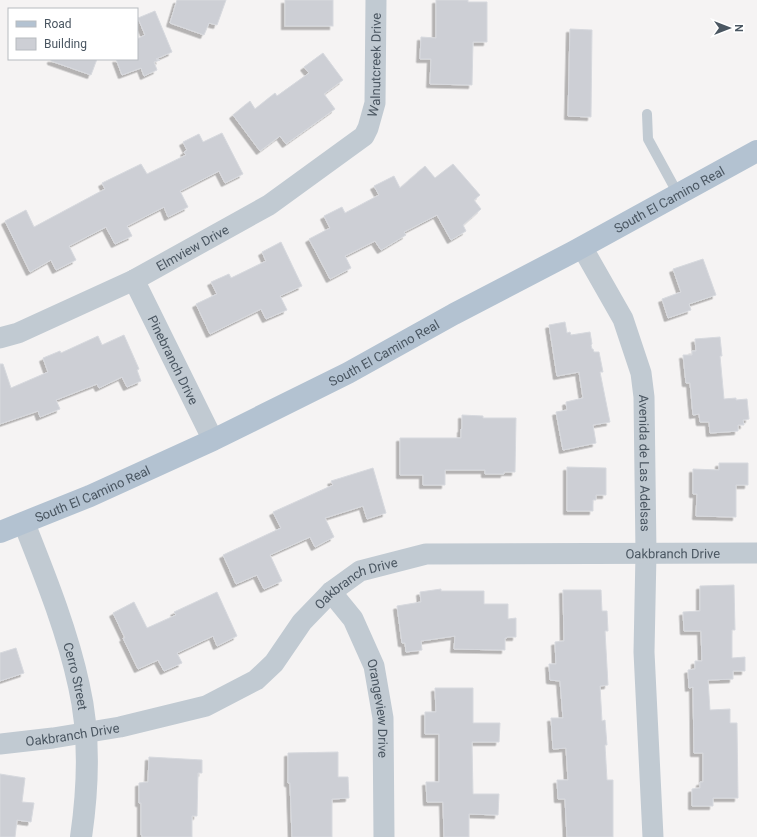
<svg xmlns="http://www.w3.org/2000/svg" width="757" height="837" font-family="Roboto,sans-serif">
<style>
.building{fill:#cdcfd5;stroke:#d7d9de;filter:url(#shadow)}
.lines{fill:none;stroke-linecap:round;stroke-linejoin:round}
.service{stroke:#c1cad2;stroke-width:10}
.minor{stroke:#c1cad2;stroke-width:21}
.tertiary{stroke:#c1cad2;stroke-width:22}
.primary{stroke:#b3c2d1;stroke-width:22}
.labels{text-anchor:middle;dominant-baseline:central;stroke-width:3;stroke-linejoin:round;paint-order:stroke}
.street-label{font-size:13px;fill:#4a5661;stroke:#fff}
</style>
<defs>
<filter id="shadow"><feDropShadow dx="-3.5" dy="3.5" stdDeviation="0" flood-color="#0004"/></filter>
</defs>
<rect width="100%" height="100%" fill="#f5f3f3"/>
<g class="building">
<path d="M 177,0 L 226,0 L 217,25 L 209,23 L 204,35 L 170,23 Z"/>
<rect x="285" y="0" width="48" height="26"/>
<path d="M 436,0 L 468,0 L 468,2 L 487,2 L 487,42 L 473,42 L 472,85 L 430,84 L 431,59 L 420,59 L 421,37 L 436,38 Z"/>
<path d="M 155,11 L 172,52 L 156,59 L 160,60 L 154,62 L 157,70 L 144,76 L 141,68 L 122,75 L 116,59 L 137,59 L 137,39 L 145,35 L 138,18 Z"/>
<path d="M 570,29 L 592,30 L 591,117 L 568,116 Z"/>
<path d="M 323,53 L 343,80 L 324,94 L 335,109 L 286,144 L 280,136 L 260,151 L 233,115 L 250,101 L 255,109 L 275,93 L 277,96 L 309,73 L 304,67 Z"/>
<path d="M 51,59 L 97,59 L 91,75 L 51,61 Z"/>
<path d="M 222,133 L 243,174 L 225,183 L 219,171 L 180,191 L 188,207 L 168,217 L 164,207 L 127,226 L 132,236 L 115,244 L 106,227 L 69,246 L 76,260 L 56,270 L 51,260 L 30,272 L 5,221 L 26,210 L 34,227 L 105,189 L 102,183 L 141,164 L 147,174 L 186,155 L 184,152 L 187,150 L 183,142 L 199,134 L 203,142 Z"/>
<path d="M 453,164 L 480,195 L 474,200 L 481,209 L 463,225 L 466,231 L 451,240 L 437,215 L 404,232 L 406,235 L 381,250 L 375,241 L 345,256 L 351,268 L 330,279 L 309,239 L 330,228 L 324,216 L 342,207 L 345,213 L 379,195 L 374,186 L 394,176 L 400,188 L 425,166 L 435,178 Z"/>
<path d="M 281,242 L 302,286 L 280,296 L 287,310 L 266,319 L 261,309 L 210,334 L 196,304 L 217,294 L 211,282 L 229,274 L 231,278 L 266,261 L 262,252 Z"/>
<path d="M 703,259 L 716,295 L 689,304 L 691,310 L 668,318 L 662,299 L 681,292 L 673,269 Z"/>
<path d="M 565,322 L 567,333 L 570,332 L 571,335 L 590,332 L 592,344 L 591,345 L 592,349 L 593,349 L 594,352 L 599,352 L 603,372 L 600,372 L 610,422 L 593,425 L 596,443 L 563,450 L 556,412 L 567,410 L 566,402 L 583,398 L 579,372 L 557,376 L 549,325 Z"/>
<path d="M 124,335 L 139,369 L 137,370 L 141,381 L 127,387 L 122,377 L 99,388 L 97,384 L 56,400 L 60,409 L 40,417 L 38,411 L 0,424 L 0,364 L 3,364 L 11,388 L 48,372 L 43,358 L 60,351 L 61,353 L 98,336 L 102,345 Z"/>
<path d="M 720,337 L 722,356 L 720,356 L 724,399 L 736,398 L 736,400 L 747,399 L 749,419 L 743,420 L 744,425 L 738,425 L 738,431 L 710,433 L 709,422 L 700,422 L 699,414 L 693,415 L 690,383 L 686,383 L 683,355 L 692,355 L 692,351 L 696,351 L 695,339 Z"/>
<path d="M 462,415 L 483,416 L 483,418 L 516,418 L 515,472 L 504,472 L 504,474 L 485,474 L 485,470 L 445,470 L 445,485 L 423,485 L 423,475 L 400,475 L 400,438 L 461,438 L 461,429 L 462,429 Z"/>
<path d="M 719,463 L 748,463 L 748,485 L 736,485 L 736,517 L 696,516 L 697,494 L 693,494 L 693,469 L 719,470 Z"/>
<path d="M 567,467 L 606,468 L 606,495 L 596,495 L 596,500 L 593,500 L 593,511 L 567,511 Z"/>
<path d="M 373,468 L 386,513 L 367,519 L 363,506 L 325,518 L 334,537 L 315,547 L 310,537 L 270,555 L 282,581 L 264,589 L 257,575 L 236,584 L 223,555 L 281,528 L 273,512 L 333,485 L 331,481 Z"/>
<path d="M 734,585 L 735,630 L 732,630 L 732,658 L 745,657 L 745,671 L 733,671 L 733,679 L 708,680 L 710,710 L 730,709 L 730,723 L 737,723 L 738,798 L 713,798 L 713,806 L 692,806 L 692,789 L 700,788 L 700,782 L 703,782 L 703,753 L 694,753 L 693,687 L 689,688 L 688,670 L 695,669 L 695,661 L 702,661 L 701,631 L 684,631 L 683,612 L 700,611 L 700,586 Z"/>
<path d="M 441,589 L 441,591 L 484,591 L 484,604 L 508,604 L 508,619 L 516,618 L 516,637 L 507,637 L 507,638 L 505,638 L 505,650 L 454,649 L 455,636 L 421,641 L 422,650 L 406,652 L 405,643 L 402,643 L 397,606 L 421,602 L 420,592 Z"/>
<path d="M 563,590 L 601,590 L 602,611 L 607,611 L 608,631 L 605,631 L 608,685 L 600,686 L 602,721 L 605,720 L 607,745 L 605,745 L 607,780 L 613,780 L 613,837 L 567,837 L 565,799 L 558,799 L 557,780 L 568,780 L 566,748 L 553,749 L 551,718 L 563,718 L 560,681 L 550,680 L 549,664 L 556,664 L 555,642 L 564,641 Z"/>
<path d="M 217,592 L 237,636 L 217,646 L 213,636 L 177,653 L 182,663 L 164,671 L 158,660 L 138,669 L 123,638 L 125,638 L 113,613 L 134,602 L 147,628 L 176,615 L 174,612 Z"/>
<path d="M 16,648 L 24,673 L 0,681 L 0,653 Z"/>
<path d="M 435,688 L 473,688 L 473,723 L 500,723 L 499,742 L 472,742 L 473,794 L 499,794 L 498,815 L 469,814 L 469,837 L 444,837 L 443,802 L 427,802 L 426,782 L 439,782 L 439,734 L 425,734 L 425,712 L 436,712 Z"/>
<path d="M 338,752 L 338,777 L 348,777 L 349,798 L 332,799 L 332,837 L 292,837 L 290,783 L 288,783 L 288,753 Z"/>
<path d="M 149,757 L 202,760 L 202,773 L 198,773 L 197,816 L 192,816 L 192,837 L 142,837 L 142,835 L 141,835 L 141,803 L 139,803 L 139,783 L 148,782 Z"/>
<path d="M 0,774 L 25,778 L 22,802 L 34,803 L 31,822 L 17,820 L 15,837 L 0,837 Z"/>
</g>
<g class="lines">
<path class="service" d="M 647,114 L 648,139 L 678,194"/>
<g class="minor">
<path id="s1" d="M 582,247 L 623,319 L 641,373 L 644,397 L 646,553 L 644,652 L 653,837"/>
<path id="s2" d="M 134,280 L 213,440"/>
<path id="s3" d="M 0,338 L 18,333 L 134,280 L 269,205 L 364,136 L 368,128 L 375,103 L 376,0"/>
<path id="s4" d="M 331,592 L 353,619 L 374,666 L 383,718 L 384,837"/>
<path id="s5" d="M 0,744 L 53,738 L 120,727 L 206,706 L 256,680 L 274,663 L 302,622 L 331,592 L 360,571 L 426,554 L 757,553"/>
</g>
<path class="tertiary" id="s6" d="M 24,523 C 45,576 67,630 79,686 C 90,734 88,789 81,837"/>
<path class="primary" id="s7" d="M 0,532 L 90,496 L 213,440 L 348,373 L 454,314 L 573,252 L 757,151"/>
</g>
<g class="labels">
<g class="street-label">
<text stroke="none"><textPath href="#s3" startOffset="491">Walnutcreek Drive</textPath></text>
<text stroke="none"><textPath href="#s7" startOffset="748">South El Camino Real</textPath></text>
<text stroke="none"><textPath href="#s3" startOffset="213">Elmview Drive</textPath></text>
<text stroke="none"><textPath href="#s7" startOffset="424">South El Camino Real</textPath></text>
<text stroke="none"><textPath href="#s2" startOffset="89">Pinebranch Drive</textPath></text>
<text stroke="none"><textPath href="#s1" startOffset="230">Avenida de Las Adelsas</textPath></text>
<text stroke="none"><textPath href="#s7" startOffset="100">South El Camino Real</textPath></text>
<text stroke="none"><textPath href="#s5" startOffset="733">Oakbranch Drive</textPath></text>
<text stroke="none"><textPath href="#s5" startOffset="409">Oakbranch Drive</textPath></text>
<text stroke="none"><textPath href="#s6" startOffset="162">Cerro Street</textPath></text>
<text stroke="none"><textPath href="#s4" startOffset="129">Orangeview Drive</textPath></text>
<text stroke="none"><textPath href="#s5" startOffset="73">Oakbranch Drive</textPath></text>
</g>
</g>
<rect x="8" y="8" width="130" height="52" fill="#ffffff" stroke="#b7bbc0"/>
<rect x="16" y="21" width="20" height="6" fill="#b3c2d1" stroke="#b7bbc0"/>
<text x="44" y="28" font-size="12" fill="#4a5661">Road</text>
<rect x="16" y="38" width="20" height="12" fill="#cdcfd5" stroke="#b7bbc0"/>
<text x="44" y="48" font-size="12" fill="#4a5661">Building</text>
<g transform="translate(729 28) rotate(90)" stroke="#ffffff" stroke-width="3" paint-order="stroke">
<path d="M0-3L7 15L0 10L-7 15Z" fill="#4a5661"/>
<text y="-6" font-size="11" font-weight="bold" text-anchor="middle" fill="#4a5661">N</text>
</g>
</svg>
